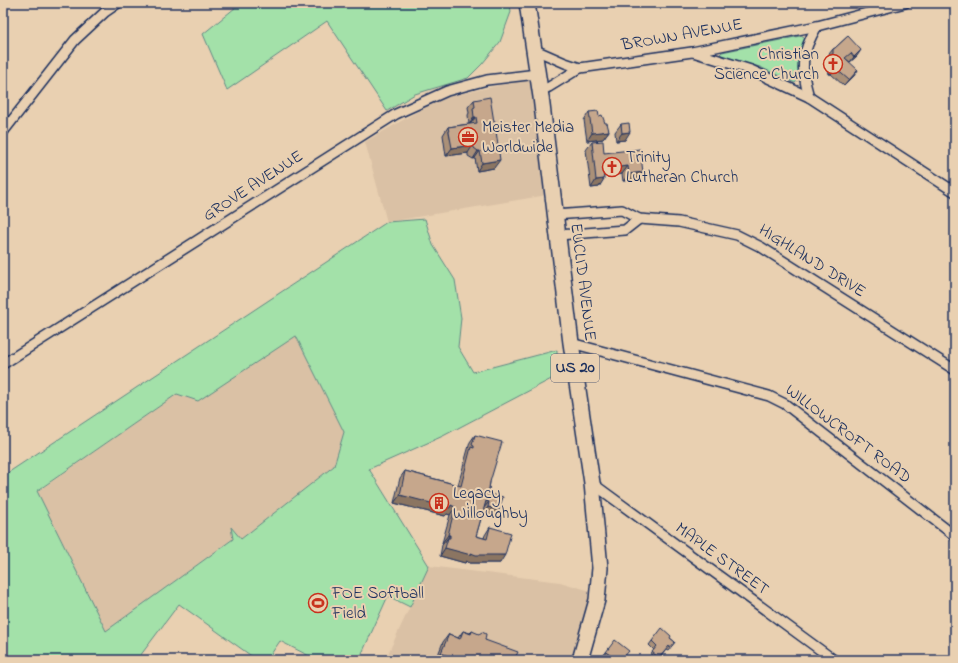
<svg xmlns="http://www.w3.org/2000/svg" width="958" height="663" font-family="'Indie Flower',sans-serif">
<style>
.built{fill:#dac1a5}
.green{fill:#a3e1a9;stroke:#5f8884;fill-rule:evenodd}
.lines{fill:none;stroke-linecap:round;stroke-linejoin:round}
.minor-casing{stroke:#1b2f5e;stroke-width:12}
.primary-casing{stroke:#1b2f5e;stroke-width:18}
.minor{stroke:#e9d0b1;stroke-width:9}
.primary{stroke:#e9d0b1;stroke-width:15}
.wall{fill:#aa9078;stroke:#1b2f5e}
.shaded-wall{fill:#8b7562;stroke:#1b2f5e}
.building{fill:#c6a78c;stroke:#1b2f5e}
.labels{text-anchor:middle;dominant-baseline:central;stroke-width:4;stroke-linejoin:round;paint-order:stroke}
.shield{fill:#e9d0b1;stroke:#595f77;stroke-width:1}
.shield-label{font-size:16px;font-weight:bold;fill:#1b2f5e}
.street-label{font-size:17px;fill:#1b2f5e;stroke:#e9d0b1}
.poi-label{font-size:17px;fill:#1b2f5e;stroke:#e9d0b1;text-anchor:start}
</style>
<rect width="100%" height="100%" fill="#e9d0b1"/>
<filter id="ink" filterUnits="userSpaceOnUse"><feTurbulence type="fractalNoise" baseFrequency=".025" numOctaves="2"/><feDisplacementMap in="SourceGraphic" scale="8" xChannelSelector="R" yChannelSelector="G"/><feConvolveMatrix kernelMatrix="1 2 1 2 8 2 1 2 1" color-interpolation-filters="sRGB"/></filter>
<g filter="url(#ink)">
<g class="built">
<path d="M 520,81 L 533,81 L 547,195 L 387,222 L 365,142 L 441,98 Z"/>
<path d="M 296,336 L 344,432 L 334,466 L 241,539 L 232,528 L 233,539 L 106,631 L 37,492 L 177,394 L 198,401 Z"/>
<path d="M 429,566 L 560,582 L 594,592 L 577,660 L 385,660 Z"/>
</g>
<g class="green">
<path d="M 241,3 L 510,3 L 511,12 L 500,42 L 482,64 L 468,78 L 415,94 L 387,111 L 327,21 L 227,90 L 203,34 Z"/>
<path d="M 800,36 L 803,36 L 806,40 L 798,63 L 799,79 L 795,83 L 760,67 L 726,58 L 720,54 L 722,52 Z"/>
<path d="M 425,219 L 433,245 L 455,280 L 461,318 L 458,347 L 473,372 L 557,350 L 557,376 L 443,436 L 369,469 L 429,566 L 410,607 L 388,596 L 359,660 L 317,660 L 280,641 L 267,660 L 257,660 L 179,604 L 137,660 L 3,660 L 3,476 L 387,222 ZM 296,336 L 344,432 L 334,466 L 241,539 L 231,527 L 233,539 L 106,631 L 37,491 L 177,394 L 198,401 Z"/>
</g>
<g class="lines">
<defs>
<g id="minor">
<path d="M 533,49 L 565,63 L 580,68"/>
<path d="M 693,52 L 751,70 L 809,97 L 955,192"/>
<path d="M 540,91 L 549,87 L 580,68 L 692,52 L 817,26 L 905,3"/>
<path d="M 809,97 C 800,66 801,54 817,26"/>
<path d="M 3,132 L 75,40 L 105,12 L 118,3"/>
<path d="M 555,215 L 622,210 L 639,219 L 679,222 L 737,235 L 761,247 L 955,370"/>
<path d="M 558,235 L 625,230 L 639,219"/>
<path d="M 571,343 L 769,396 L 785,404 L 955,536"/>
<path d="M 3,364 L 396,114 L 447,91 L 487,80 L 537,74"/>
<path d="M 592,483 L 834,660"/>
</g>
<path id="primary" d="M 527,3 L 541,97 L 571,343 L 592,483 L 600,568 L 597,600 L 580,660"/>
</defs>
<use href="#minor" class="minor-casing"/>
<use href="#primary" class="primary-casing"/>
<use href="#minor" class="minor"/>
<use href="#primary" class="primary"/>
</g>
<g class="wall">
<path d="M 848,36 L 857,56 L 850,62 L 846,59 L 854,76 L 844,86 L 831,74 L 829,74 L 828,69 L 824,65 L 826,61 L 829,56 L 829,54 L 833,49 L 835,48 Z"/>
<path d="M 474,100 L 496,133 L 494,168 L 477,171 L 475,158 L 473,159 L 468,156 L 468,153 L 446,156 L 443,135 L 448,127 L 469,124 L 468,115 L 469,113 L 468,107 Z"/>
<path d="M 589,112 L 599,116 L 605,123 L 609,131 L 603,139 L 587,141 L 584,120 Z"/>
<path d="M 621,124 L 625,140 L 616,141 L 615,132 Z"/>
<path d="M 592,142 L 604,153 L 643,172 L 637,180 L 623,181 L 622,174 L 604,176 L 599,187 L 591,188 L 586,150 Z"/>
<path d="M 475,435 L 490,482 L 488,495 L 490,496 L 491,494 L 494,517 L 482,515 L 476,536 L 484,538 L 485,535 L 490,527 L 500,563 L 470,563 L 466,561 L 465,563 L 440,556 L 442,545 L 444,543 L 442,543 L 450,515 L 447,514 L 445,516 L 394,503 L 400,478 L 405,471 L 458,485 L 470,442 Z"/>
<path d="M 463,631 L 470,633 L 472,631 L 514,660 L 436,660 L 443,642 L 449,634 L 458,638 Z"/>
<path d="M 670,638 L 675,642 L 668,651 L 666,650 L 658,660 L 655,660 L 650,656 L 654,650 L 649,645 L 652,641 Z"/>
<path d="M 606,652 L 624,658 L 624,660 L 608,660 L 603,656 Z"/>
</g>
<g class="shaded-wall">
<path d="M 861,50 L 857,56 L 850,62 L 854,57 Z"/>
<path d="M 833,68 L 835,68 L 831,74 L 829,74 Z"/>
<path d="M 858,70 L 854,76 L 844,86 L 849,80 Z"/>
<path d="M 474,117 L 476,117 L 470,124 L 469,125 Z"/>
<path d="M 609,131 L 603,139 L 587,141 L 592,133 Z"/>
<path d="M 630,132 L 625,140 L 616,141 L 622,133 Z"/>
<path d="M 473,145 L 468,153 L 446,156 L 452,148 Z"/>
<path d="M 478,151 L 480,151 L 475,158 L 473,159 Z"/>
<path d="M 500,160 L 494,168 L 477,171 L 482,163 Z"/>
<path d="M 628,166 L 622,174 L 598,177 L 603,169 Z"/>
<path d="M 643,172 L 637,180 L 623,181 L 629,174 Z"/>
<path d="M 604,179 L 599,187 L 591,188 L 596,180 Z"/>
<path d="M 400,495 L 451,505 L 455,507 L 450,515 L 447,514 L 445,516 L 394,503 Z"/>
<path d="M 486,501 L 489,502 L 483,509 Z"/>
<path d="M 488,507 L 499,510 L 494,517 L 482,515 Z"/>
<path d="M 448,535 L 450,535 L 444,543 L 442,543 Z"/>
<path d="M 445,548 L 471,553 L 505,555 L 500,563 L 470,563 L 466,561 L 465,563 L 440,556 Z"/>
<path d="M 441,653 L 458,660 L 436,660 Z"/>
</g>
<g class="building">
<path d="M 848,36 L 861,50 L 854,57 L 851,53 L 845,58 L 858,70 L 849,80 L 835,68 L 833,68 L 832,63 L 828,59 L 830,55 L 833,54 L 833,49 L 835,48 Z"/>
<path d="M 490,97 L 494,122 L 496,122 L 498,131 L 496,131 L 500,160 L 482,163 L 480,151 L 478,151 L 474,148 L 473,145 L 452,148 L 448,127 L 477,123 L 476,117 L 474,117 L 473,108 L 475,107 L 474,100 Z"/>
<path d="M 598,111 L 599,116 L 602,115 L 605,123 L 607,123 L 609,131 L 592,133 L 589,112 Z"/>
<path d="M 629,123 L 630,132 L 622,133 L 621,124 Z"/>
<path d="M 603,141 L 604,153 L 640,149 L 643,172 L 629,174 L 628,166 L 603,169 L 604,179 L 596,180 L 592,142 Z"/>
<path d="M 475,435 L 502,442 L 490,482 L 488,495 L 490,496 L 491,494 L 503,497 L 499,510 L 488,507 L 489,502 L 486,501 L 476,536 L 487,539 L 490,527 L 511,533 L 505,555 L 476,555 L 471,553 L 471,555 L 445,548 L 448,538 L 450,538 L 450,535 L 448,535 L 455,507 L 451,505 L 450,508 L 400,495 L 405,471 L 461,486 L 471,447 L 474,448 L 474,446 L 472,445 Z"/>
<path d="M 662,628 L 671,636 L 670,638 L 675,642 L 670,648 L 669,646 L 659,658 L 652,652 L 657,646 L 652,641 Z"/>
<path d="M 463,631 L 471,634 L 472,631 L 479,634 L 482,632 L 486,634 L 485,640 L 518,652 L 514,660 L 458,660 L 441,653 L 449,634 L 460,639 Z"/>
<path d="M 615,640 L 629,651 L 623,658 L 625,659 L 624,660 L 616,660 L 606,652 Z"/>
</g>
</g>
<defs>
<symbol id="church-ring" viewBox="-11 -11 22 22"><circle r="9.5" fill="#e9d0b1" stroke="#c8321e" stroke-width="1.5"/><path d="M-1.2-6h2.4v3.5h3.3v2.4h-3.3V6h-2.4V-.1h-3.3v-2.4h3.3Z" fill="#c8321e"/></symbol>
<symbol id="office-ring" viewBox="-11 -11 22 22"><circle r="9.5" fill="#e9d0b1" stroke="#c8321e" stroke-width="1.5"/><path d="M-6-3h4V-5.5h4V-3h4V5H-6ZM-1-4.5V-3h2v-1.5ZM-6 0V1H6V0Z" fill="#c8321e"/></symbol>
<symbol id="building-ring" viewBox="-11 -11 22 22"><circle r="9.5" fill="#e9d0b1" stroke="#c8321e" stroke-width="1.5"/><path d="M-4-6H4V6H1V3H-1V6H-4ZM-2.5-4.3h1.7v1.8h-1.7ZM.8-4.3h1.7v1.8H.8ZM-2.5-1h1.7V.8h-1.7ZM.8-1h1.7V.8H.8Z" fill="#c8321e"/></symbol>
<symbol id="stadium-ring" viewBox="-11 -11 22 22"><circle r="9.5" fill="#e9d0b1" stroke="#c8321e" stroke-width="1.5"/><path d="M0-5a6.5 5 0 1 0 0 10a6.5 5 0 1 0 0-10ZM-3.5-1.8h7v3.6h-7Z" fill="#c8321e"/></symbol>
</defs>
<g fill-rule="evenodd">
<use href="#church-ring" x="822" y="53" width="22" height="22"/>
<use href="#office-ring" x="457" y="126" width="22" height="22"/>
<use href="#church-ring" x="601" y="156" width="22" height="22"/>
<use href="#building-ring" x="428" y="492" width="22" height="22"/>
<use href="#stadium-ring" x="307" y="592" width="22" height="22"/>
</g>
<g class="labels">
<rect class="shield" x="551" y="354" width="48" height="28" rx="3"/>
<g class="shield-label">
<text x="575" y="368">US 20</text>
</g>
<g class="street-label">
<text transform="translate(682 35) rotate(-10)">BROWN AVENUE</text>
<text transform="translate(253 186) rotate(-33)">GROVE AVENUE</text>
<text transform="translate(812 261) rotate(32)">HIGHLAND DRIVE</text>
<text transform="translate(583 282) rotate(83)">EUCLID AVENUE</text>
<text transform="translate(848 434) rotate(37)">WILLOWCROFT ROAD</text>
<text transform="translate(722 559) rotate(36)">MAPLE STREET</text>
</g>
<g class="poi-label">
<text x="819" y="54" text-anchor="end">Christian<tspan x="819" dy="20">Science Church</tspan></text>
<text x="482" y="127">Meister Media<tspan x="482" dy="20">Worldwide</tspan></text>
<text x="626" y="157">Trinity<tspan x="626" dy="20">Lutheran Church</tspan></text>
<text x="453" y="493">Legacy<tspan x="453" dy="20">Willoughby</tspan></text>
<text x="332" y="593">FOE Softball<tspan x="332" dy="20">Field</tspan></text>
</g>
</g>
<rect width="958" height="663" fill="none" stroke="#e9d0b1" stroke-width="16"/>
<rect x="8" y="8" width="942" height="647" fill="none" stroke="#1b2f5e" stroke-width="1.5" filter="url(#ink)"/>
</svg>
